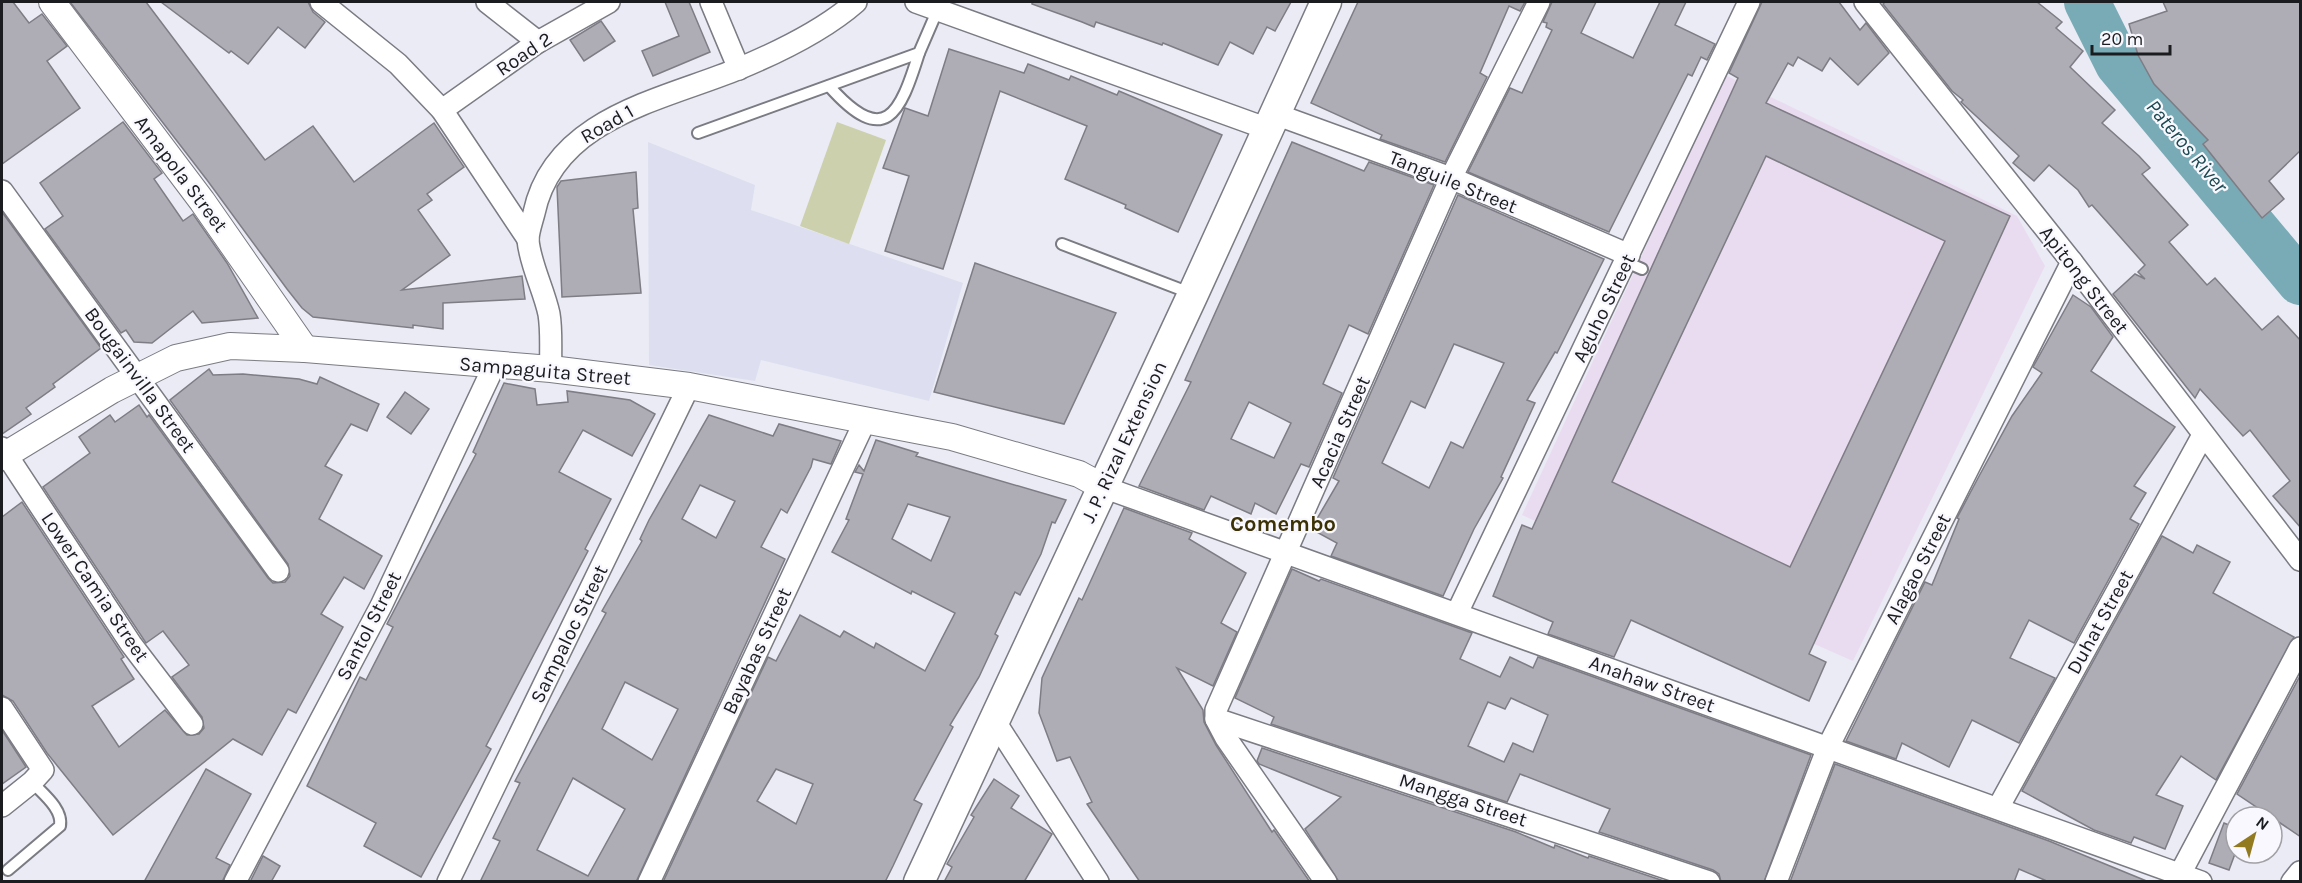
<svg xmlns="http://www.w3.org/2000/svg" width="2302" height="883" font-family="Karla,sans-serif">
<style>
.built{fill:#dddff0}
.education{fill:#eadcf0}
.green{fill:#ccd0ac}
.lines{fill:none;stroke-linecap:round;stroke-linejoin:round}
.river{stroke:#79abb6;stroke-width:46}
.building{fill:#aeacb5;stroke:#7e7c84;stroke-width:1.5;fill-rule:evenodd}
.service-casing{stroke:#7a7b83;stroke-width:14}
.minor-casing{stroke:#7a7b83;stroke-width:24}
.tertiary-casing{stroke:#7a7b83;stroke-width:28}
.secondary-casing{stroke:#7a7b83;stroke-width:33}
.service{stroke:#fff;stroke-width:10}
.minor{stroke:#fff;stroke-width:21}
.tertiary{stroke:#fff;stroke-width:26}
.secondary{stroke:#fff;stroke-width:30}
.labels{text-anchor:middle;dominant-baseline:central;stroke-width:4.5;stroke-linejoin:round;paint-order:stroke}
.street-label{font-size:20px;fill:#1b1c1f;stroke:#f8f8fe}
.water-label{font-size:21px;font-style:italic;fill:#1b4851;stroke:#f8f8fe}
.quarter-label{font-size:22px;font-weight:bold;fill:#3c3105;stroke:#f8f8fe}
</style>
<rect width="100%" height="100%" fill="#eaebf4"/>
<path class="built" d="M 648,142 L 755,185 L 751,210 L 963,283 L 929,401 L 761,360 L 755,381 L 649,365 Z"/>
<path class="education" d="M 1725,75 L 2017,216 L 2045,266 L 1853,661 L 1522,515 Z"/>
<path class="green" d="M 837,122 L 886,140 L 849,244 L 800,226 Z"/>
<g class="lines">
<path class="river" d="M 2087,2 L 2118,64 L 2300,282"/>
</g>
<g class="building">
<path d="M 2,2 L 13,2 L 29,23 L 42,14 L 67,46 L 47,61 L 80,108 L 2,164 Z"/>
<path d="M 70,2 L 146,2 L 265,160 L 313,126 L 354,182 L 434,123 L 464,167 L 427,194 L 432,200 L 418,210 L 450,255 L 402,290 L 522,276 L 525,299 L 443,303 L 443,329 L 413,325 L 413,328 L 313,317 L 302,308 L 287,289 L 207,180 Z"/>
<path d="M 161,2 L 308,2 L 313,12 L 325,22 L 305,48 L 278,27 L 248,64 L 231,51 L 229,53 Z"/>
<path d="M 665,2 L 689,2 L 710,52 L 653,76 L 642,51 L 679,36 Z"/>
<path d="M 1032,2 L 1291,2 L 1275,31 L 1267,27 L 1253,54 L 1230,42 L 1218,65 L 1163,43 L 1162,45 L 1096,22 L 1094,27 L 1082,22 L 1032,4 Z"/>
<path d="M 1358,2 L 1525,2 L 1520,11 L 1509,6 L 1480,73 L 1487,77 L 1445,162 L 1380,139 L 1382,135 L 1311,103 Z"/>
<path d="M 1552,2 L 1596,2 L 1581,33 L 1633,58 L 1660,2 L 1686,2 L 1675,25 L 1715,44 L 1707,60 L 1701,57 L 1692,76 L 1688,74 L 1609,232 L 1468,172 L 1510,88 L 1522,93 L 1552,30 L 1546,27 L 1547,23 L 1543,22 Z"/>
<path d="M 1762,2 L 1839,2 L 1860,30 L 1866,23 L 1889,53 L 1858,85 L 1830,58 L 1822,71 L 1798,57 L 1793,66 L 1788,63 L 1766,103 L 2010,216 L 1809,654 L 1826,662 L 1809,701 L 1631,620 L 1614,657 L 1548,634 L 1553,622 L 1493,596 L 1522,525 L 1532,529 L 1738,78 L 1729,73 ZM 1766,156 L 1945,241 L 1790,567 L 1612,482 Z"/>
<path d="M 1885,2 L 2037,2 L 2062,22 L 2056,28 L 2083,51 L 2070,67 L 2115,110 L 2102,123 L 2139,156 L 2150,168 L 2142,174 L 2188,225 L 2169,242 L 2207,285 L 2215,278 L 2262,330 L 2278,316 L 2301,341 L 2301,528 L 2273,496 L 2290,481 L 2250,430 L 2243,436 L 2200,389 L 2195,398 L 2113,294 L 2135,274 L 2145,279 L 2138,272 L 2145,265 L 2092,205 L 2089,207 L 2078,190 L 2049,165 L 2034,181 L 2013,163 L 2019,156 L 1961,102 L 1963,100 L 1952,91 L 1883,4 Z"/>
<path d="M 2163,2 L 2301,2 L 2301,150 L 2269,181 L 2284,199 L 2262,218 L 2203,144 L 2208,140 L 2154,84 L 2138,55 L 2129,24 L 2167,11 Z"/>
<path d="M 601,21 L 615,41 L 584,61 L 570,40 Z"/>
<path d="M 949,49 L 1024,73 L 1028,64 L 1069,80 L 1071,76 L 1117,95 L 1119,91 L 1222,135 L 1178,232 L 1125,208 L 1126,205 L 1065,179 L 1087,126 L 1000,91 L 943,269 L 885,251 L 909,176 L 883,168 L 905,108 L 928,116 Z"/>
<path d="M 123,122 L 162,173 L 154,179 L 183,221 L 193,214 L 227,263 L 258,318 L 202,323 L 193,311 L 152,343 L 134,342 L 126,330 L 121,333 L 45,229 L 63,216 L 40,183 Z"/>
<path d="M 1292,142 L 1364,171 L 1369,162 L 1434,185 L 1368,334 L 1349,325 L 1323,384 L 1342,393 L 1309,467 L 1301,464 L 1276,514 L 1255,503 L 1251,514 L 1211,496 L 1204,510 L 1139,486 L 1191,382 L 1185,380 ZM 1249,402 L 1291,423 L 1274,458 L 1231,439 Z"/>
<path d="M 636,172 L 638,208 L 633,209 L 641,293 L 562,297 L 557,187 L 561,181 Z"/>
<path d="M 1458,195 L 1604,259 L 1557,353 L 1555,352 L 1527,400 L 1535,403 L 1501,477 L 1503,478 L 1474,529 L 1443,596 L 1331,556 L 1337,543 L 1311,529 L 1339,481 L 1333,478 ZM 1454,344 L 1504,363 L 1463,448 L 1451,442 L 1429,488 L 1382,463 L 1411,401 L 1425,408 Z"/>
<path d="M 2,212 L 101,348 L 53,384 L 55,387 L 26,408 L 31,414 L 2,434 Z"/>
<path d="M 975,263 L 1116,313 L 1064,424 L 934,392 Z"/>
<path d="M 2073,295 L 2091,307 L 2113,337 L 2091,371 L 2175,427 L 2134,486 L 2146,493 L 2130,519 L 2139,524 L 2074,643 L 2029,620 L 2010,658 L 2055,678 L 2019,743 L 1972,720 L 1949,767 L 1902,743 L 1896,759 L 1846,741 L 1925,582 L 1932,585 L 1959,519 L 1957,518 L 1978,478 L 2012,416 L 2042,373 L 2033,367 Z"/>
<path d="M 209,369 L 213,375 L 243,374 L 299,379 L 317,384 L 320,377 L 379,404 L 367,431 L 351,424 L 325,466 L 342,475 L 319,519 L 382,556 L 364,589 L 344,577 L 321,614 L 343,627 L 296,713 L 288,709 L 262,755 L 233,739 L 113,835 L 47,753 L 13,701 L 2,695 L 2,517 L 22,502 L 124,657 L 121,659 L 134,679 L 92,706 L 119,747 L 165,710 L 187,735 L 199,734 L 204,728 L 202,717 L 172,677 L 189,665 L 163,631 L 146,643 L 43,487 L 90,453 L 79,437 L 110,415 L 115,422 L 139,405 L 147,417 L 149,415 L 268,578 L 273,583 L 285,582 L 290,576 L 288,564 L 170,400 Z"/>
<path d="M 504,383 L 535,389 L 537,405 L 568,402 L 567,391 L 630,400 L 655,414 L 632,456 L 583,430 L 559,472 L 611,499 L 585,549 L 588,551 L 486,746 L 491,749 L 421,877 L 364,846 L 376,823 L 307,786 L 360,677 L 366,680 L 393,627 L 387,624 L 476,454 L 473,452 Z"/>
<path d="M 405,392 L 429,409 L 411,434 L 387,417 Z"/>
<path d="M 709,415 L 773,436 L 779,424 L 841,441 L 831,464 L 813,459 L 811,467 L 787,513 L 781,509 L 761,547 L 785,559 L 636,882 L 480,882 L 500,841 L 493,838 L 520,783 L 515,781 L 606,613 L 602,611 L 642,541 L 640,539 L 649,520 ZM 700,485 L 735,501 L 716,538 L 682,519 ZM 625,682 L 678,709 L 652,760 L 602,729 ZM 573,778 L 625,809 L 588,876 L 537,850 Z"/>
<path d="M 876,440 L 918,453 L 916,456 L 1066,500 L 1055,523 L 1052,522 L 1041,554 L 1020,595 L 1015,592 L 995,634 L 998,636 L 979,677 L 950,725 L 953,727 L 914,800 L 922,804 L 893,866 L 885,882 L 663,882 L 768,657 L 776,661 L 800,615 L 840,637 L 844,631 L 874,648 L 876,643 L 925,671 L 955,613 L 912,591 L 911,594 L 832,552 L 849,520 L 846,519 L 863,474 L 855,472 L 859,465 L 864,471 ZM 908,504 L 950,517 L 931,561 L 892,539 ZM 776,769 L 813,784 L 796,824 L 757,801 Z"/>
<path d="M 1124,508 L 1192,533 L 1189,539 L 1246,573 L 1221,623 L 1237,632 L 1213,686 L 1177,668 L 1203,710 L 1204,722 L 1216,745 L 1272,832 L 1274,830 L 1310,882 L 1140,882 L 1087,804 L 1092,802 L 1070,757 L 1057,761 L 1039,713 L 1042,678 L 1079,598 L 1082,600 Z"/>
<path d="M 2162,536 L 2193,553 L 2197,545 L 2230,562 L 2213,593 L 2294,637 L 2216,780 L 2181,756 L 2156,795 L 2183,806 L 2165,849 L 2134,837 L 2131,843 L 2094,830 L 2022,791 Z"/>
<path d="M 1292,569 L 1319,581 L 1321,579 L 1472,633 L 1460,659 L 1500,677 L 1510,657 L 1533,668 L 1538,657 L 1811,755 L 1764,882 L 1721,882 L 1719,874 L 1713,870 L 1599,832 L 1610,809 L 1520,774 L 1507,802 L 1271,724 L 1274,717 L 1235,698 ZM 1511,698 L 1548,715 L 1533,752 L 1513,743 L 1504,762 L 1468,746 L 1488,702 L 1505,709 Z"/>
<path d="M 2301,674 L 2301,837 L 2237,794 Z"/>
<path d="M 2,730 L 26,767 L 2,784 Z"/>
<path d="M 1262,748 L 1516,832 L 1554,848 L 1555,845 L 1588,858 L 1589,856 L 1667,882 L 1339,882 L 1305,829 L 1341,797 L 1259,764 L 1257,761 Z"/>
<path d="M 1835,764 L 2049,841 L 2149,882 L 2049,882 L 2019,869 L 2014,882 L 1790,882 Z"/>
<path d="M 206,769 L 251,794 L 216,858 L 230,865 L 222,882 L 144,882 Z"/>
<path d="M 994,779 L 1019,796 L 1011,808 L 1052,834 L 1024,882 L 944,882 L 952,867 L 947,864 L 974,817 L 971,815 Z"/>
<path d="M 2224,823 L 2236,828 L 2236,851 L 2229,870 L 2209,863 Z"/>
<path d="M 263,856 L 280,866 L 271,882 L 250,882 Z"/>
</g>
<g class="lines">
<defs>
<g id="service">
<path d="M 829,86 C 885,149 900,114 919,53"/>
<path d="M 698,133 L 919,53 L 938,9"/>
<path d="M 1062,244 L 1190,293"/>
<path d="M 1626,262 L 1642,269"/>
<path d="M 8,870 L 60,826 C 63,809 43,794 32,782"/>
</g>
<g id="minor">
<path d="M 321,2 L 398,64 L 442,110 L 528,239"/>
<path d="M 487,2 L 538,42"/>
<path d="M 711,2 L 739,69"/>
<path d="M 916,2 L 1268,129"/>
<path d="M 1865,2 L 2072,262 L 2300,560"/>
<path d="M 442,110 L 538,42 L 609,2"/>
<path d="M 1275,114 L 1451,178 L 1629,255"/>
<path d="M 2,191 L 278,571"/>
<path d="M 551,369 C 550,351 552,332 549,314 C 544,290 530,264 528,240 C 528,232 532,221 534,213 C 554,118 662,100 738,69 C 779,52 823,31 856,2"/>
<path d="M 2,448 L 131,644 L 192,724"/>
<path d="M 1103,487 L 2201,882"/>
<path d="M 1457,613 L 1749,2"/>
<path d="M 2,708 L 43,770 L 32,782 L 2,806"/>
<path d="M 1216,719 L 1709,882"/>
<path d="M 994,720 L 1098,882"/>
<path d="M 1998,808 L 2203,435"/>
<path d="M 2180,874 L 2300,648"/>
<path d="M 235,882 L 381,606 L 494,366"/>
<path d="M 448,882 L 689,386"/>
<path d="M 649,882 L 865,421"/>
<path d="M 1326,882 L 1226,738 L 1216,719 L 1216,710 L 1451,178 L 1539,2"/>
<path d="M 1776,882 L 1828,747 L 2072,262"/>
<path d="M 2292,882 L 2300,872"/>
</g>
<g id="tertiary">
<path d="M 52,2 L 202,201 L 305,349"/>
<path d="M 2,457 L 112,390 L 176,358 L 230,346 L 305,349 L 551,369 L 689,386 L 952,437 L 1079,474 L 1103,487"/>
</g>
<path id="secondary" d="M 919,882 L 1193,294 L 1326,2"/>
</defs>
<use href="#service" class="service-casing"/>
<use href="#minor" class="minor-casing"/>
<use href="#tertiary" class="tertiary-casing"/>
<use href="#secondary" class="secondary-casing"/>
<use href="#service" class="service"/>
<use href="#minor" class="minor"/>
<use href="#tertiary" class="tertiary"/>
<use href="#secondary" class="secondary"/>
</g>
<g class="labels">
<g class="street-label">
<text transform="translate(524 54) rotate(-34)">Road 2</text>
<text transform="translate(607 124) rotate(-30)">Road 1</text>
<text transform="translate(181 174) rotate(53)">Amapola Street</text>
<text transform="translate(1453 182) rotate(22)">Tanguile Street</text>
<text transform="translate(2084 280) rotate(52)">Apitong Street</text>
<text transform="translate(1604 308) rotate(-64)">Aguho Street</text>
<text transform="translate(545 371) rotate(5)">Sampaguita Street</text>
<text transform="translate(140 380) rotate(54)">Bougainvilla Street</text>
<text transform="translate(1340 432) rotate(-66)">Acacia Street</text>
<text transform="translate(1124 442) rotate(-65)">J. P. Rizal Extension</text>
<text transform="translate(1918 569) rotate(-63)">Alagao Street</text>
<text transform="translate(95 587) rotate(56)">Lower Camia Street</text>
<text transform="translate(2100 622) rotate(-61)">Duhat Street</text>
<text transform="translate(369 626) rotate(-63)">Santol Street</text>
<text transform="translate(569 634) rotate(-64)">Sampaloc Street</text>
<text transform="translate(757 651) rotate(-65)">Bayabas Street</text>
<text transform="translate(1652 684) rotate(20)">Anahaw Street</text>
<text transform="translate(1463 800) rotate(18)">Mangga Street</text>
</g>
<g class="water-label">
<text transform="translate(2187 146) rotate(50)">Pateros River</text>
</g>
<g class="quarter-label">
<text x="1283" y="524">Comembo</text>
</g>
</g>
<rect width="2302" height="883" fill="none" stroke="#1b1c1f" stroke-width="6"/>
<g transform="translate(2254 835) rotate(36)"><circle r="28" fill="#f8f8fe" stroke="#a0a0a5" stroke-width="1.5"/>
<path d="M0-4.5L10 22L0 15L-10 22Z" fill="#927a20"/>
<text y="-9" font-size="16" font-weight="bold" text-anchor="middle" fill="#1b1c1f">N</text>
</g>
<path d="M2092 45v9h78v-9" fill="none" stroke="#1b1c1f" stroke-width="3"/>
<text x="2101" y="45" font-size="18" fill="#1b1c1f" stroke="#f8f8fe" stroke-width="4.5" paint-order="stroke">20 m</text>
</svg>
